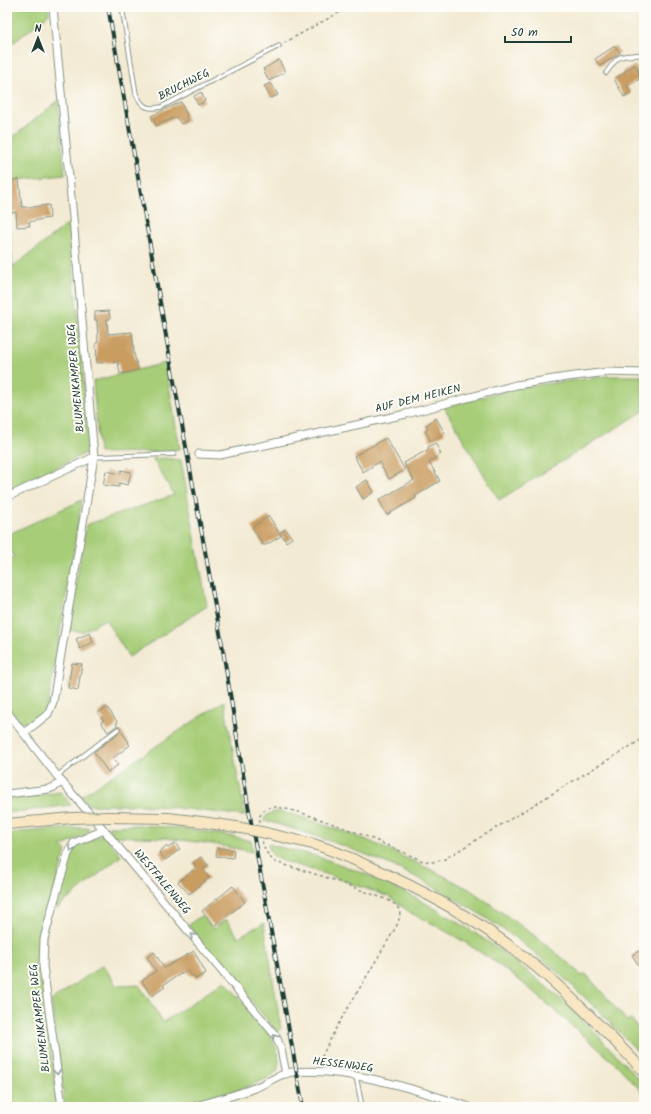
<svg xmlns="http://www.w3.org/2000/svg" width="651" height="1114" font-family="Kalam,sans-serif">
<style>
.green{fill:#a7cd78;stroke:#638556}
.building{fill:#c99c61}
.lines{fill:none;stroke-linecap:round;stroke-linejoin:round}
.lane-casing{stroke:#899484;stroke-width:5.5}
.street-casing{stroke:#899484;stroke-width:9}
.secondary-casing{stroke:#899484;stroke-width:12}
.path{stroke:#899484;stroke-width:1.5;stroke-dasharray:3 3;stroke-linecap:butt}
.lane{stroke:#fff;stroke-width:3.5}
.street{stroke:#fff;stroke-width:7}
.secondary{stroke:#f9e7c3;stroke-width:10}
.rail-casing{stroke:#1f3d34;stroke-width:4}
.rail{stroke:#fdfcf7;stroke-width:2.5;stroke-dasharray:8;stroke-linecap:butt}
.secondary-bridge-casing{stroke:#899484;stroke-width:12;stroke-linecap:butt}
.secondary-bridge{stroke:#f9e7c3;stroke-width:10}
.oneway{stroke:#8f9e9a}
.labels{text-anchor:middle;dominant-baseline:central;stroke-width:4;stroke-linejoin:round;paint-order:stroke}
.street-label{font-size:11px;fill:#1f3d34;stroke:#fdfcf7}
</style>
<rect width="100%" height="100%" fill="#fdfcf7"/>
<filter id="ink" filterUnits="userSpaceOnUse"><feTurbulence type="fractalNoise" baseFrequency=".025" numOctaves="2"/><feDisplacementMap in="SourceGraphic" scale="8" xChannelSelector="R" yChannelSelector="G"/><feConvolveMatrix kernelMatrix="1 2 1 2 8 2 1 2 1" color-interpolation-filters="sRGB"/></filter>
<filter id="wash" filterUnits="userSpaceOnUse"><feTurbulence type="fractalNoise" baseFrequency=".012" numOctaves="4" result="noise"/><feDisplacementMap in="SourceGraphic" scale="16" xChannelSelector="R" yChannelSelector="G"/><feGaussianBlur stdDeviation="0.9" result="paint"/><feColorMatrix in="noise" values="0 0 0 0 0 0 0 0 0 0 0 0 0 0 0 0 0 1.4 0 .05"/><feComposite in="paint" operator="in"/></filter>
<g filter="url(#wash)">
<rect width="100%" height="100%" fill="#f3ead3"/>
<g class="green">
<path d="M 7,7 L 48,7 L 49,14 L 7,48 Z"/>
<path d="M 58,101 L 65,175 L 7,181 L 7,142 Z"/>
<path d="M 7,203 L 13,267 L 69,223 L 90,453 L 86,453 L 10,490 L 7,486 Z"/>
<path d="M 644,222 L 644,247 L 636,227 Z"/>
<path d="M 165,363 L 180,449 L 154,452 L 99,453 L 93,381 Z"/>
<path d="M 607,376 L 644,376 L 644,411 L 499,500 L 444,407 L 516,388 Z"/>
<path d="M 163,458 L 181,460 L 207,606 L 129,657 L 105,619 L 83,632 L 68,630 L 86,525 L 174,495 L 153,459 Z"/>
<path d="M 82,500 L 47,710 C 27,727 25,729 7,707 L 7,560 L 14,557 L 7,545 L 7,535 Z"/>
<path d="M 224,701 L 245,816 L 170,807 L 137,805 L 88,805 L 80,797 Z"/>
<path d="M 61,792 L 71,805 L 7,813 L 7,799 Z"/>
<path d="M 274,812 L 281,812 L 298,816 L 367,840 L 434,871 L 469,889 L 535,936 L 571,965 L 582,976 L 586,974 L 627,1021 L 631,1019 L 644,1036 L 644,1058 C 608,1020 571,982 530,949 C 499,925 465,904 431,885 C 378,856 321,837 264,820 L 267,815 Z"/>
<path d="M 136,825 C 175,827 213,831 251,841 L 253,852 L 213,844 L 165,838 L 114,836 L 108,826 Z"/>
<path d="M 73,828 L 89,828 L 88,833 L 61,847 L 66,850 L 50,904 L 41,969 L 58,1107 L 7,1107 L 7,833 Z"/>
<path d="M 103,834 L 121,856 L 56,909 L 72,852 L 79,846 Z"/>
<path d="M 268,844 C 282,848 297,851 312,855 C 397,881 475,927 543,984 C 579,1014 612,1050 644,1085 L 644,1094 L 618,1066 L 591,1042 L 523,983 L 495,962 L 463,941 L 435,925 L 411,913 L 389,897 L 326,874 L 277,859 C 272,855 269,851 268,844 Z"/>
<path d="M 202,915 L 213,929 L 226,919 L 238,937 L 264,923 L 281,1029 L 277,1032 L 188,925 Z"/>
<path d="M 103,965 L 117,986 L 139,985 L 163,1022 L 225,981 L 271,1036 L 278,1053 L 279,1062 L 277,1071 L 271,1077 L 246,1087 L 216,1098 L 177,1107 L 65,1107 L 51,1001 Z"/>
</g>
<g id="blocks">
<g class="building">
<path d="M 615,46 L 620,53 L 600,66 L 595,59 Z"/>
<path d="M 279,60 L 285,72 L 269,81 L 263,69 Z"/>
<path d="M 635,65 L 642,78 L 627,86 L 631,93 L 624,97 L 614,79 L 625,72 L 624,71 Z"/>
<path d="M 271,83 L 278,95 L 271,98 L 264,86 Z"/>
<path d="M 201,92 L 205,101 L 198,105 L 194,96 Z"/>
<path d="M 181,102 L 187,116 L 186,117 L 188,121 L 181,124 L 176,117 L 156,126 L 151,116 Z"/>
<path d="M 19,179 L 22,207 L 33,207 L 49,205 L 50,218 L 43,219 L 29,222 L 30,226 L 17,227 L 16,212 L 8,213 L 7,181 Z"/>
<path d="M 109,311 L 110,319 L 107,319 L 108,334 L 132,332 L 134,353 L 138,370 L 120,374 L 118,362 L 97,363 L 96,343 L 98,342 L 97,320 L 95,320 L 95,312 Z"/>
<path d="M 436,418 L 445,433 L 431,441 L 425,431 L 428,429 L 426,425 Z"/>
<path d="M 386,438 L 405,470 L 389,479 L 379,462 L 363,472 L 354,456 Z"/>
<path d="M 435,443 L 441,454 L 429,462 L 440,481 L 415,496 L 416,498 L 387,515 L 379,500 L 414,480 L 404,463 L 429,449 L 428,447 Z"/>
<path d="M 121,470 L 131,472 L 128,485 L 119,483 L 119,487 L 103,485 L 106,471 L 121,474 Z"/>
<path d="M 367,480 L 374,492 L 363,499 L 356,487 Z"/>
<path d="M 269,516 L 281,536 L 266,545 L 263,545 L 252,527 Z"/>
<path d="M 286,529 L 292,538 L 286,542 L 280,532 Z"/>
<path d="M 90,633 L 93,642 L 80,649 L 76,639 Z"/>
<path d="M 72,663 L 82,664 L 78,690 L 68,688 Z"/>
<path d="M 107,707 L 118,723 L 116,724 L 117,726 L 108,732 L 101,722 L 104,720 L 98,713 Z"/>
<path d="M 121,731 L 129,742 L 128,743 L 130,745 L 113,758 L 118,765 L 108,772 L 94,752 Z"/>
<path d="M 175,843 L 180,849 L 165,860 L 159,852 L 166,846 L 168,848 Z"/>
<path d="M 217,848 L 234,850 L 233,858 L 216,856 Z"/>
<path d="M 201,857 L 208,865 L 203,869 L 209,878 L 189,894 L 178,882 L 196,868 L 193,863 Z"/>
<path d="M 233,886 L 245,902 L 214,926 L 202,911 Z"/>
<path d="M 644,948 L 644,974 L 632,955 Z"/>
<path d="M 194,951 L 206,973 L 196,979 L 193,975 L 191,976 L 187,970 L 163,985 L 165,987 L 152,996 L 142,981 L 156,971 L 147,957 L 154,952 L 164,968 Z"/>
</g>
</g>
</g>
<g filter="url(#ink)">
<use href="#blocks" fill-opacity="0" stroke="#899484" stroke-width="1"/>
<g class="lines">
<defs>
<g id="lane">
<path d="M 122,7 L 136,94 C 142,107 147,110 161,107 L 279,46"/>
<path d="M 606,73 C 622,50 620,58 644,54"/>
<path d="M 94,457 L 174,454"/>
<path d="M 57,776 L 118,729"/>
<path d="M 356,1076 L 362,1107"/>
</g>
<g id="street">
<path d="M 199,454 L 220,455 L 406,414 L 516,385 L 567,377 L 608,372 L 644,373"/>
<path d="M 7,497 L 94,457"/>
<path d="M 7,712 L 62,782 L 104,830 L 276,1036 L 281,1049 L 286,1074"/>
<path d="M 24,733 L 48,714 L 53,702 L 94,457 L 73,218 L 53,7"/>
<path d="M 7,794 L 49,789 L 54,787 L 62,782"/>
<path d="M 62,1107 L 43,966 L 44,939 L 53,905 L 68,854 L 74,843 L 104,830"/>
<path d="M 192,1107 C 215,1101 238,1095 259,1086 C 268,1082 277,1076 287,1073 C 300,1070 314,1071 327,1072 C 375,1076 422,1092 469,1107"/>
</g>
<g id="secondary">
<path d="M 107,817 L 168,818 L 202,822 L 236,827"/>
<path d="M 7,824 L 72,818"/>
<path d="M 266,833 C 281,837 297,840 313,844 C 333,850 353,859 372,868 C 425,891 477,920 523,956 C 567,991 605,1031 644,1071"/>
</g>
</defs>
<use href="#lane" class="lane-casing"/>
<use href="#street" class="street-casing"/>
<use href="#secondary" class="secondary-casing"/>
<g class="path">
<path d="M 284,43 L 349,7"/>
<path d="M 260,822 L 259,817 L 264,810 L 271,807 L 277,807 L 299,812 L 331,823 L 368,837 L 423,861 L 433,862 L 443,860 L 644,738"/>
<path d="M 262,841 C 265,851 268,856 275,862 L 325,877 L 388,900 C 402,907 402,914 396,927 L 336,1028 L 318,1064"/>
</g>
<use href="#lane" class="lane"/>
<use href="#street" class="street"/>
<use href="#secondary" class="secondary"/>
<defs>
<path id="rail" d="M 108,7 L 172,370 L 222,644 L 248,805 L 303,1107"/>
</defs>
<use href="#rail" class="rail-casing"/>
<use href="#rail" class="rail"/>
<defs>
<g id="secondary-bridge">
<path d="M 72,818 L 107,817"/>
<path d="M 236,827 L 266,833"/>
</g>
</defs>
<use href="#secondary-bridge" class="secondary-bridge-casing"/>
<use href="#secondary-bridge" class="secondary-bridge"/>
</g>
<defs><path id="oneway-chevron" d="M-2-3.5L2.5 0L-2 3.5" fill="none" stroke-width="1.6" stroke-linecap="round" stroke-linejoin="round"/></defs>
<g class="oneway">
<use href="#oneway-chevron" transform="translate(72 849) rotate(119)"/>
<use href="#oneway-chevron" transform="translate(193 936) rotate(-130)"/>
<use href="#oneway-chevron" transform="translate(275 1037) rotate(-122)"/>
<use href="#oneway-chevron" transform="translate(57 1072) rotate(83)"/>
</g>
</g>
<g class="labels">
<g class="street-label">
<text transform="translate(184 85) rotate(-27)">BRUCHWEG</text>
<text transform="translate(76 378) rotate(-95)">BLUMENKAMPER WEG</text>
<text transform="translate(418 399) rotate(-14)">AUF DEM HEIKEN</text>
<text transform="translate(162 882) rotate(50)">WESTFALENWEG</text>
<text transform="translate(40 1018) rotate(-97)">BLUMENKAMPER WEG</text>
<text transform="translate(343 1065) rotate(7)">HESSENWEG</text>
</g>
</g>
<rect width="651" height="1114" fill="none" stroke="#fdfcf7" stroke-width="24"/>
<g transform="translate(38 38)" stroke="#fdfcf7" stroke-width="3" paint-order="stroke">
<path d="M0-3L7 15L0 10L-7 15Z" fill="#1f3d34"/>
<text y="-6" font-size="11" font-weight="bold" text-anchor="middle" fill="#1f3d34">N</text>
</g>
<path d="M505 36v6h66v-6" fill="none" stroke="#1f3d34" stroke-width="2"/>
<text x="511" y="36" font-size="12" fill="#1f3d34" stroke="#fdfcf7" stroke-width="3" paint-order="stroke">50 m</text>
</svg>
